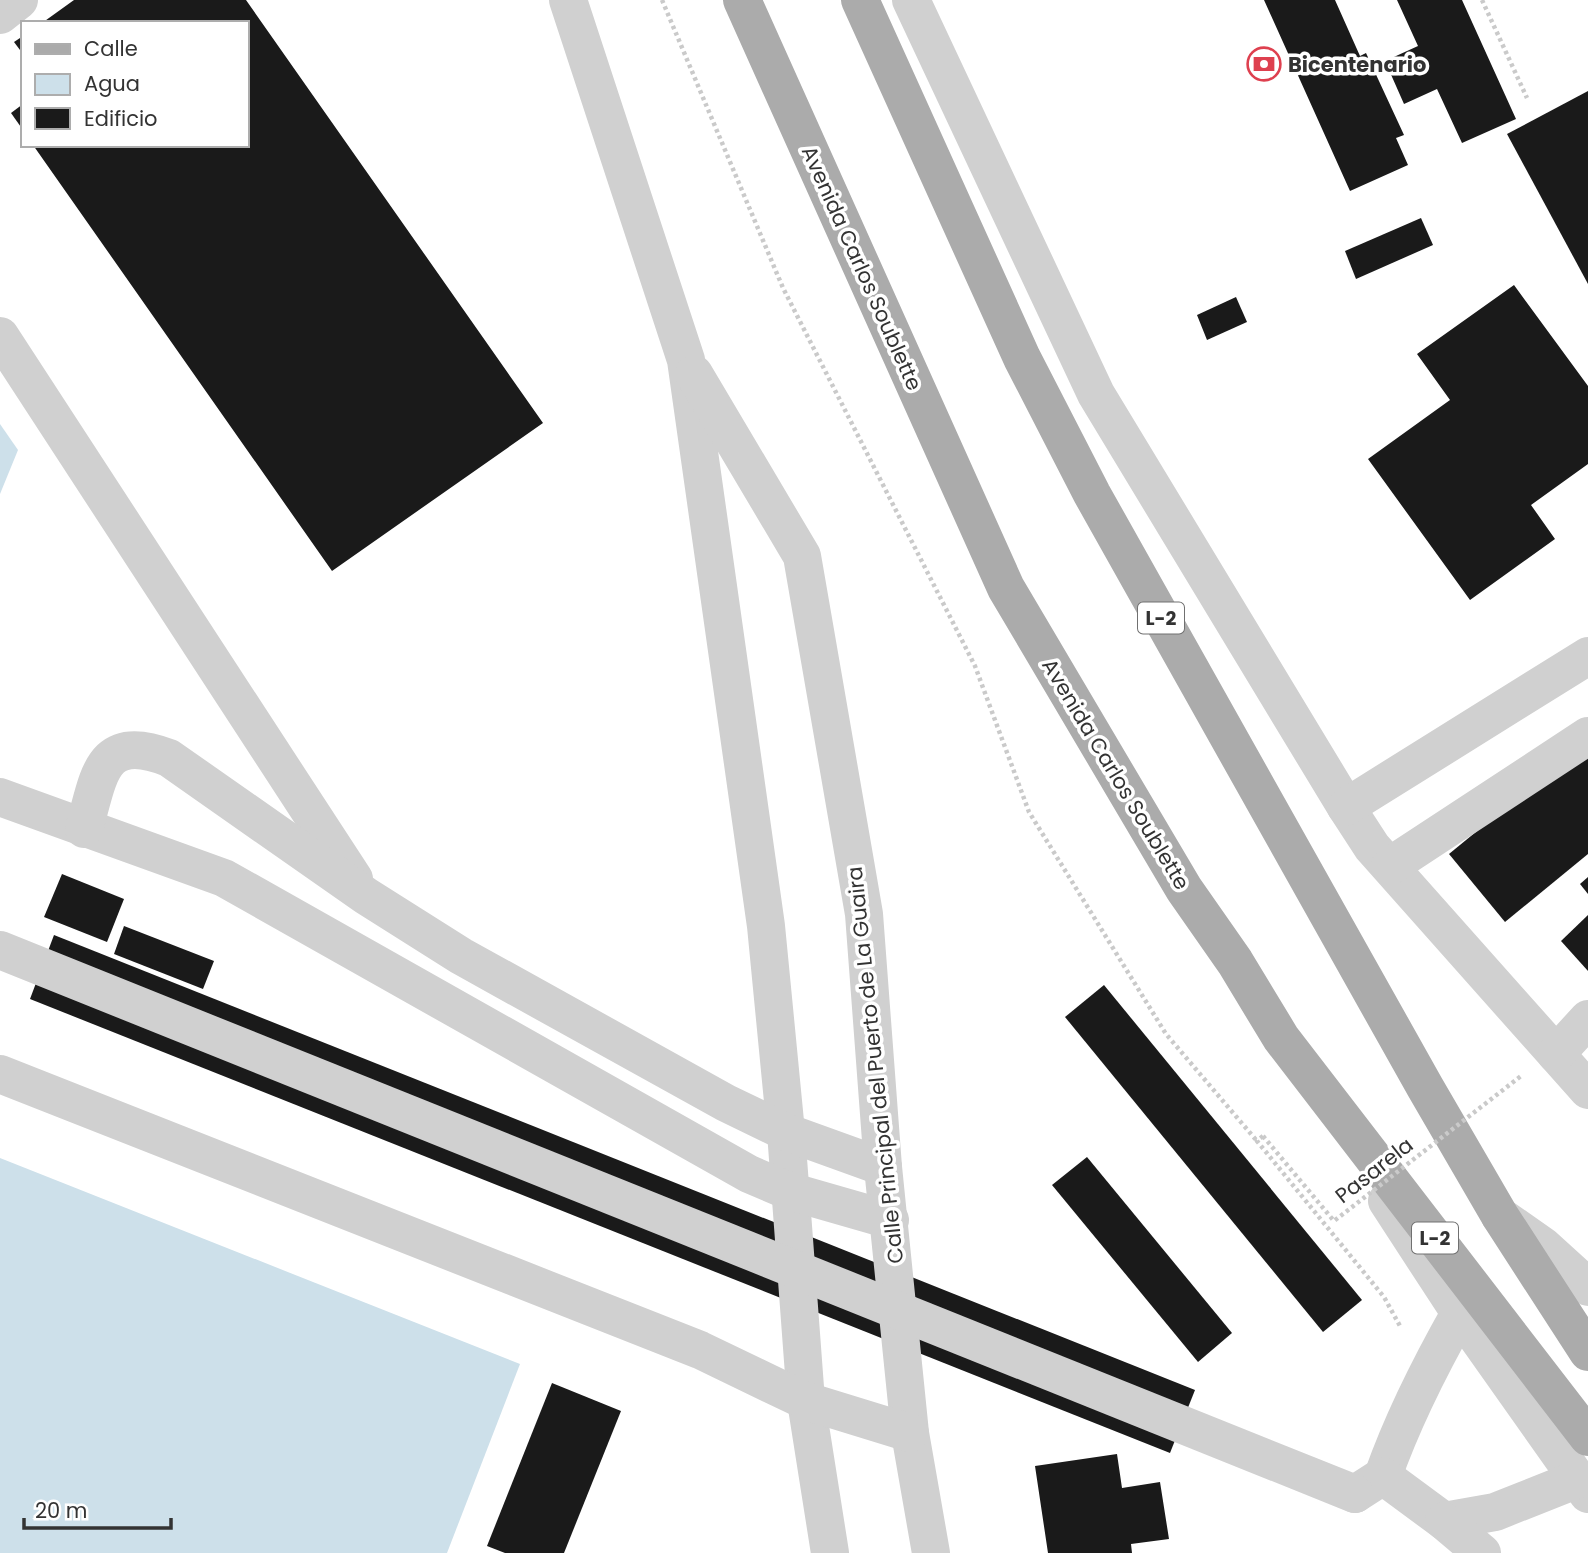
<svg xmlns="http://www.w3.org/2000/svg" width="1588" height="1553" font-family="Poppins,sans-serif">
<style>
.water{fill:#cde0ea}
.building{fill:#1a1a1a}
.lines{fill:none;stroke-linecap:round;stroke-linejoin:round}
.path{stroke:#cacaca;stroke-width:4.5;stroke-dasharray:3.5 3.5;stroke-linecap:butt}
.minor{stroke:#d0d0d0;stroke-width:38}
.major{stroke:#ababab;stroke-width:38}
.path-bridge{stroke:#cacaca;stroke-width:4.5;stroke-dasharray:3.5 3.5;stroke-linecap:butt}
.minor-bridge{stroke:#d0d0d0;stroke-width:38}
.labels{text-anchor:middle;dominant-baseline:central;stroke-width:7;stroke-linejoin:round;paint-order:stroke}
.shield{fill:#fff;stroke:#707070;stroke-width:2}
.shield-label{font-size:19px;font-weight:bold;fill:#333}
.poi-label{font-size:21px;font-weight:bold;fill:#333;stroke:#fff;text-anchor:start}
.street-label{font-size:21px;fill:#333;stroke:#fff}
</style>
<rect width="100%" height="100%" fill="#fff"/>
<g class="water">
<path d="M 0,424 L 18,450 L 0,494 Z"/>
<path d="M 0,1158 L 520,1364 L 447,1553 L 0,1553 Z"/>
</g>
<g class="building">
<path d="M 74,0 L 246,0 L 543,423 L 332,571 L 33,145 L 247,145 L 247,23 L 42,23 Z"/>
<path d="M 1264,0 L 1335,0 L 1360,56 L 1366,53 L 1404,135 L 1396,138 L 1408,165 L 1350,191 Z"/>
<path d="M 1397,0 L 1462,0 L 1516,119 L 1462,143 L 1437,89 L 1404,104 L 1385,61 L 1418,46 Z"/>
<path d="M 23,36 L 23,54 L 14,42 Z"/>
<path d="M 1588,91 L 1588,284 L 1507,134 Z"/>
<path d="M 23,104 L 23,130 L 11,113 Z"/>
<path d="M 1421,218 L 1433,245 L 1356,279 L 1345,251 Z"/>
<path d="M 1514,285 L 1588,386 L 1588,464 L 1531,505 L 1555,539 L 1470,600 L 1368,459 L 1450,400 L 1417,354 Z"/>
<path d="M 1236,297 L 1247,322 L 1207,340 L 1197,315 Z"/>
<path d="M 1588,740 L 1588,854 L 1505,922 L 1449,854 Z"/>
<path d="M 62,874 L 124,899 L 107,942 L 44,917 Z"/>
<path d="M 1588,877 L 1588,894 L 1580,884 Z"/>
<path d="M 1588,915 L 1588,971 L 1561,941 Z"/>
<path d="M 124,926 L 214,961 L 203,989 L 114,954 Z"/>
<path d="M 54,935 L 1195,1390 L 1170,1453 L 30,999 Z"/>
<path d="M 1104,985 L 1362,1300 L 1323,1332 L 1065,1017 Z"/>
<path d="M 1087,1157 L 1232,1333 L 1198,1362 L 1052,1185 Z"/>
<path d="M 552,1383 L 621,1411 L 564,1553 L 505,1553 L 487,1546 Z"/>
<path d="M 1117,1454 L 1122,1488 L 1160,1482 L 1169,1539 L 1131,1544 L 1132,1553 L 1048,1553 L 1035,1466 Z"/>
</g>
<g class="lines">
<g class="path">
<path d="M 662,0 L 783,288 L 975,666 L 1029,812 L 1166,1034 L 1257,1141"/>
<path d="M 1482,0 L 1527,98"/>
<path d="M 1263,1136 L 1257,1141 L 1384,1297 L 1400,1326"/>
</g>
<g class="minor">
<path d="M 568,0 L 686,360 L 766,926 L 786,1132 L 806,1401 L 830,1553"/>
<path d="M 911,0 L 1096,394 L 1346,807 L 1372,847 L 1588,1090"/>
<path d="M 0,15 L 19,0"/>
<path d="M 0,336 L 354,879"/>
<path d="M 694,374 L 802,556 L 864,914 L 883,1167 L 910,1433 L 931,1553"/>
<path d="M 0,797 L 224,878 L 749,1174 L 789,1191 L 890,1220"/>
<path d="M 1346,807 L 1588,656"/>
<path d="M 84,829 C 99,777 100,731 169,758 L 366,896 L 461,956 L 726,1103 L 786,1132 L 883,1167"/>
<path d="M 1390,866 L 1588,736"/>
<path d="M 1556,1054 L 1588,1019"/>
<path d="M 0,1074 L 700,1350 L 806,1401 L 910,1433"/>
<path d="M 1387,1201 L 1460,1313 L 1588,1494"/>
<path d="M 1500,1216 L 1543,1246 L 1588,1287"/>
<path d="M 1383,1476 C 1403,1419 1430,1366 1460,1313"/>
<path d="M 1355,1494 L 1383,1476 L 1444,1521 L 1495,1512 L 1578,1479"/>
<path d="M 1444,1521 L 1482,1553"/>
</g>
<g class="major">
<path d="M 742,0 L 1006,588 L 1184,889 L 1235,962 L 1281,1038 L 1588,1437"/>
<path d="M 860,0 L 1022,358 L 1092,494 L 1425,1087 L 1500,1216 L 1588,1352"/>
</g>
<path class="path-bridge" d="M 1263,1136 L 1334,1221 L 1521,1076"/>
<path class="minor-bridge" d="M 0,950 L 1355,1494"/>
</g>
<defs>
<symbol id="bank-ring" viewBox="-11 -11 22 22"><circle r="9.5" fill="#fff" stroke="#de404f" stroke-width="1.5"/><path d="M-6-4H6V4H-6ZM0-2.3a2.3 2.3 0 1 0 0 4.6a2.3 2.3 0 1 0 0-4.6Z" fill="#de404f"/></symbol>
</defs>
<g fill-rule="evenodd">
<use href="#bank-ring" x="1245" y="45" width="38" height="38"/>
</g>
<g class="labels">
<g class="shield">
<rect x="1138" y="602.5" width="46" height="31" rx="5"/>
<rect x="1412" y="1222.5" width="46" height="31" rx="5"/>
</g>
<g class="shield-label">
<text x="1161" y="618">L-2</text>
<text x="1435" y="1238">L-2</text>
</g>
<g class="poi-label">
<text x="1288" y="64">Bicentenario</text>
</g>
<g class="street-label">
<text transform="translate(862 268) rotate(66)">Avenida Carlos Soublette</text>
<text transform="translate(1116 774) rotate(59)">Avenida Carlos Soublette</text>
<text transform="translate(875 1065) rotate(-96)">Calle Principal del Puerto de La Guaira</text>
<text transform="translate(1374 1170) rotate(-38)">Pasarela</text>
</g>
</g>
<rect x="21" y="21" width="228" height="126" fill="#ffffff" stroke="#adadad" stroke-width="2"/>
<rect x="35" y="44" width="35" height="10" fill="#ababab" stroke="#adadad" stroke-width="2"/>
<text x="84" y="56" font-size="21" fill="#333333">Calle</text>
<rect x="35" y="74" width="35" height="21" fill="#cde0ea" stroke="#adadad" stroke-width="2"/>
<text x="84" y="91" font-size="21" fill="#333333">Agua</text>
<rect x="35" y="108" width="35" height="21" fill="#1a1a1a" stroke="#adadad" stroke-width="2"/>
<text x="84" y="126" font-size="21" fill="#333333">Edificio</text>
<path d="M24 1518v10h147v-10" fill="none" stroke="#333333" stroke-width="3.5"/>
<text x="35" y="1518" font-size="21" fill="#333333" stroke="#ffffff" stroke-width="5" paint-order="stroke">20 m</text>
</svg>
